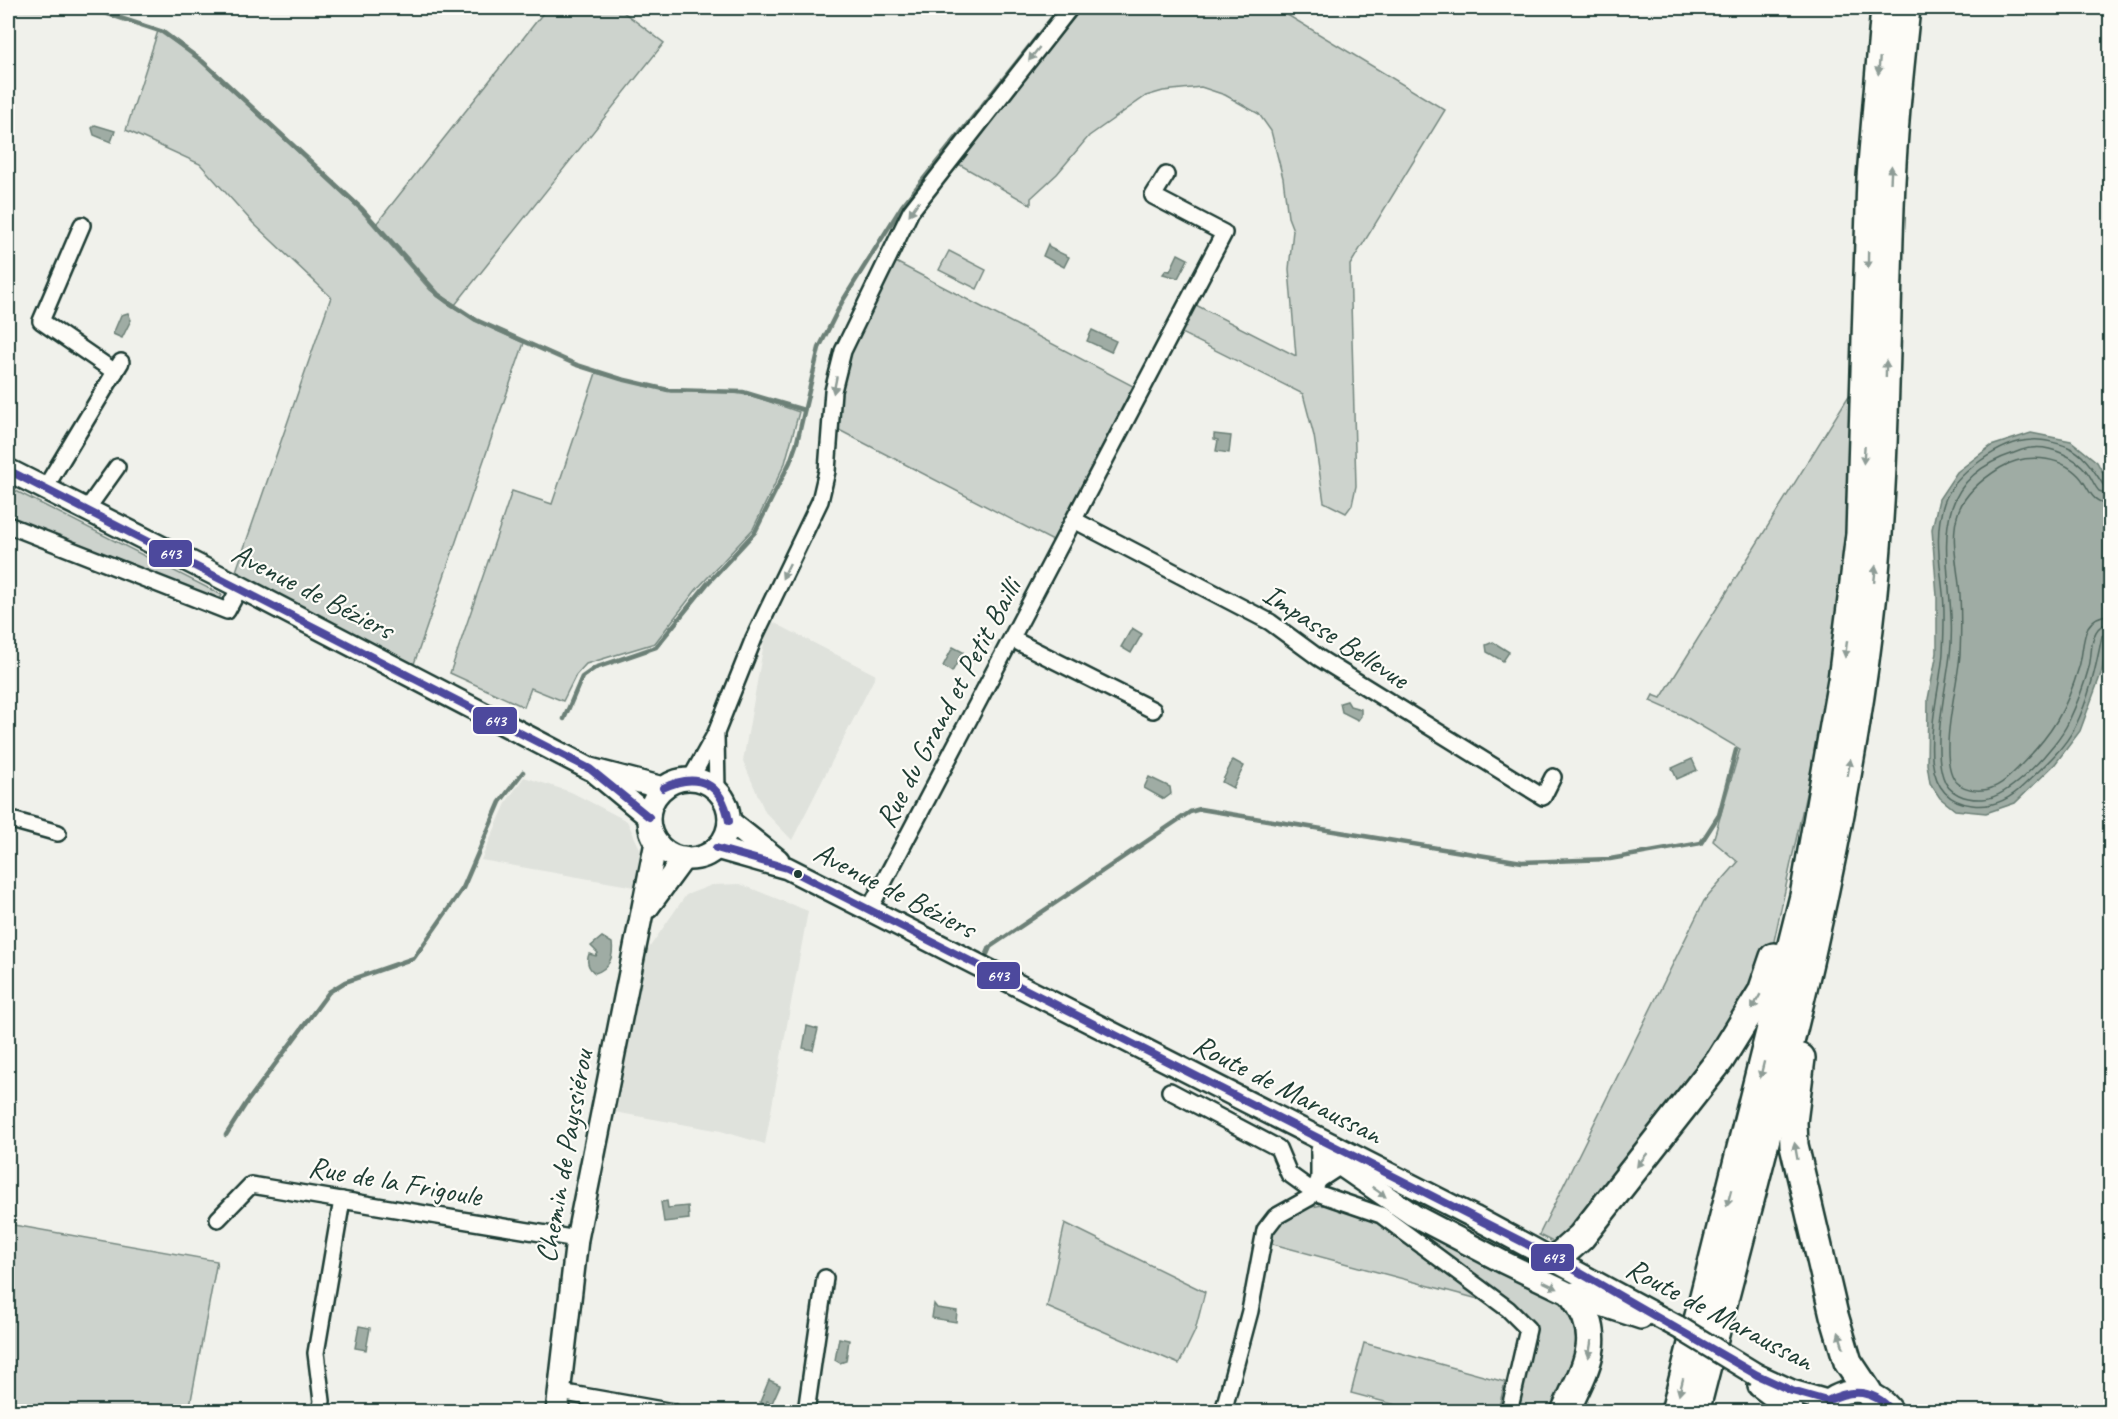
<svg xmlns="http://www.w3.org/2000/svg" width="2118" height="1419" font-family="Caveat,sans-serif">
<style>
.built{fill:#dfe2dc}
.green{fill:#cdd3cd;stroke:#768880;stroke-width:1.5}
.water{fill:#9faca4;stroke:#6c8077;stroke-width:1.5}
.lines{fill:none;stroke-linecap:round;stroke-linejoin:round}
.shore{stroke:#526961;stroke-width:1.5}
.stream{stroke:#6c8077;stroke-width:4.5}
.street-casing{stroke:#1f3d34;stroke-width:20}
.secondary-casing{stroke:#1f3d34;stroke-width:26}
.highway-casing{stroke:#1f3d34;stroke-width:32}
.street{stroke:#fdfcf7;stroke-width:15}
.secondary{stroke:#fdfcf7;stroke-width:21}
.highway{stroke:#fdfcf7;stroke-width:27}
.secondary-bridge-casing{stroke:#1f3d34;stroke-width:26;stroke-linecap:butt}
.secondary-bridge{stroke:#fdfcf7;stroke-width:21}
.bus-1-casing{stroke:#fdfcf7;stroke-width:12}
.bus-1{stroke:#4d499d;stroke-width:8}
.oneway{fill:#8e9c96}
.bus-dot{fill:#1f3d34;stroke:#fdfcf7;stroke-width:2}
.labels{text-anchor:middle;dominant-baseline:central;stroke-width:4.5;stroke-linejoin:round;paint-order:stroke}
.street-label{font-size:30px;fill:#1f3d34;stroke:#fdfcf7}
.line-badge{stroke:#fdfcf7;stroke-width:2}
.badge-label{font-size:16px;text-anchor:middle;font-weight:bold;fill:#fff}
</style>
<rect width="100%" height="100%" fill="#f0f1eb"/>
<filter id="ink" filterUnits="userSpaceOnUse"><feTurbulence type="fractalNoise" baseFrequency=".0167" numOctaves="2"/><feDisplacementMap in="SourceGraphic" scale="12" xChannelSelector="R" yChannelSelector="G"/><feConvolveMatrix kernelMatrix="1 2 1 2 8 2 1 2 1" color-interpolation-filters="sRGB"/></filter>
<g filter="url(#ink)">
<g class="built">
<path d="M 769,620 L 876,675 L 792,840 L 765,812 L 743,761 L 764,643 L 759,640 Z"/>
<path d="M 524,777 L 571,792 L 627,821 L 642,853 L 635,887 L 481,860 L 507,801 Z"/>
<path d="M 740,884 L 808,911 L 765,1144 L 721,1131 L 614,1112 L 642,958 L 686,895 L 712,885 Z"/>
</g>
<g class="green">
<path d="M 547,8 L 618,8 L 664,43 L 455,305 L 439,293 L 377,223 Z"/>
<path d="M 1082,8 L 1276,8 L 1445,110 L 1350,265 L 1356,486 L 1352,505 L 1346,513 L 1324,502 L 1314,436 L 1303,394 L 1179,332 L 1194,304 L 1296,356 L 1289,269 L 1293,230 L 1288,217 L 1283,178 L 1271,131 L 1259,114 L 1225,95 L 1201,87 L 1163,91 L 1146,96 L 1089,136 L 1057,174 L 1031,198 L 1031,205 L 955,162 Z"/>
<path d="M 158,31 L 197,58 L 360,210 L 430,290 L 446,303 L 478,322 L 524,343 L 414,664 L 235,574 L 331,297 L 253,223 L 200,164 L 126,130 Z"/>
<path d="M 949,251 L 986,270 L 977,289 L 939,270 Z"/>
<path d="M 892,260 L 1133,386 L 1053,541 L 839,430 L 841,380 L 848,352 Z"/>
<path d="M 596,373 L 671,392 L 723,391 L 753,396 L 799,412 L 785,463 L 753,529 L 696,590 L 655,643 L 586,664 L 576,675 L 563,701 L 531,688 L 524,707 L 450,673 L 512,491 L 552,504 Z"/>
<path d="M 1858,381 L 1853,483 L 1833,670 L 1774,941 L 1754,994 L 1563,1247 L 1539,1235 L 1704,901 L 1738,862 L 1713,841 L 1740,749 L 1684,716 L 1650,701 L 1653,695 L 1661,698 Z"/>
<path d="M 8,487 L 222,595 L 218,603 L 8,520 Z"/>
<path d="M 1378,1203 L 1557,1295 C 1591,1343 1573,1362 1553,1411 L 1513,1411 L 1529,1344 L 1534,1340 L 1530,1325 Z"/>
<path d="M 1330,1205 L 1373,1217 L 1497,1304 L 1269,1243 C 1274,1217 1305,1205 1330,1205 Z"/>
<path d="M 1065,1223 L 1205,1292 L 1195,1331 L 1179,1364 L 1047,1307 Z"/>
<path d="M 8,1224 L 217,1261 L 189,1411 L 8,1411 Z"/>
<path d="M 1364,1343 L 1505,1382 L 1498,1411 L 1419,1411 L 1351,1393 Z"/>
</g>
<g class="water">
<path d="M 95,125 L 115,131 L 111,142 L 94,135 L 92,128 Z"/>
<path d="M 1048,244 L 1050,248 L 1069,257 L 1064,267 L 1043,256 Z"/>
<path d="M 1178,254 L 1188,259 L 1178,278 L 1163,274 L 1166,270 L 1170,271 Z"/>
<path d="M 128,313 L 131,320 L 122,338 L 113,334 L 121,315 Z"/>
<path d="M 1092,330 L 1116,341 L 1111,352 L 1087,341 Z"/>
<path d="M 2031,433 L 2071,441 L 2097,462 L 2110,486 L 2110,622 L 2102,671 L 2080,731 L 2055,764 L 2015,803 L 1986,813 L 1955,810 L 1940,798 L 1930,783 L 1927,764 L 1928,699 L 1937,653 L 1937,596 L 1932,529 L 1939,499 L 1957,472 L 1991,446 Z"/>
<path d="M 1214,434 L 1231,436 L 1229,453 L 1216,451 L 1218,440 L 1214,439 Z"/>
<path d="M 1132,628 L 1142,634 L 1131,653 L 1121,647 Z"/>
<path d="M 1493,642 L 1509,652 L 1503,661 L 1487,652 L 1486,645 Z"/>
<path d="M 953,647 L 963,652 L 952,672 L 943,666 Z"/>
<path d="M 1347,701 L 1350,706 L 1361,709 L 1361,716 L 1358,720 L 1342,712 L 1340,703 Z"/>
<path d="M 1692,759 L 1697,770 L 1677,779 L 1672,768 Z"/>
<path d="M 1233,760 L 1244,766 L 1233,788 L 1222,782 Z"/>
<path d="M 1149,777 L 1170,787 L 1171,794 L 1164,799 L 1144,788 Z"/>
<path d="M 602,937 L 612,943 C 614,957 609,969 595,973 C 588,968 586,962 589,954 L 596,956 L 598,953 L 591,946 Z"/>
<path d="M 807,1026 L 818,1029 L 813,1050 L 803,1048 Z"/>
<path d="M 667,1201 L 668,1208 L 688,1206 L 689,1219 L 664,1222 L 661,1202 Z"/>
<path d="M 934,1304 L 937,1308 L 957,1311 L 956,1322 L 932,1318 Z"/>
<path d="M 359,1326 L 370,1328 L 366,1350 L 355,1348 Z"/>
<path d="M 839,1338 L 849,1340 L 846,1361 L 840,1363 L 835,1360 Z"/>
<path d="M 769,1380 L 780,1385 L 772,1403 L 767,1401 L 765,1405 L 760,1402 Z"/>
</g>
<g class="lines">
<g class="shore">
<path d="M 2110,488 L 2104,486 C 2094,471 2085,454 2068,447 C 2059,443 2041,439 2032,440 C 2001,441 1954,474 1944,503 C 1934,533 1940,563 1943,593 C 1945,612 1944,633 1943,652 C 1941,695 1905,798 1972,805 C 1993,808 2009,800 2024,785 C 2042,768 2064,749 2075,727 C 2089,699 2096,667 2102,636 L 2110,631"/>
<path d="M 2110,495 L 2099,491 C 2094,486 2092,478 2087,472 C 2076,457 2050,445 2031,448 C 2026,448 2019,451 2014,453 C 1910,487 1960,578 1950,655 C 1946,690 1932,743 1943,777 C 1948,794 1966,800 1983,799 C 2010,798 2057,746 2068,723 C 2076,706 2084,686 2089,667 C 2092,656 2090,642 2096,632 C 2099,626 2104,624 2110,624"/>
<path d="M 2110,504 C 2090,503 2090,488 2079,476 C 2059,455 2024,453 2000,468 C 1984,478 1966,492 1959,510 C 1949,538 1958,566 1960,595 C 1961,614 1961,635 1960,654 C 1958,685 1940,746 1952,775 C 1957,787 1970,791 1982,790 C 1998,789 2009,777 2020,766 C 2052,734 2066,711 2079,667 C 2083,654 2082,639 2088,627 C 2093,619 2101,615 2110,615"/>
</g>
<g class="stream">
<path d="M 8,9 L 99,11 L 163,32 L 202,61 L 362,209 L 438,295 L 476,320 L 577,365 L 621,379 L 668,390 L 743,392 L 804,410"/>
<path d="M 564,719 L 582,677 L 595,668 L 656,647 L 707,584 L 755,532 L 790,462 L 797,442 L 819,348 L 842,302 L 902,206 L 1060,8"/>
<path d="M 987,954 L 990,947 L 1190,812 L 1200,809 L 1522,862 L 1610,859 L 1701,843 L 1719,815 L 1736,750"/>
<path d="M 226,1135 L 247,1102 L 329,992 L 345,982 L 414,958 L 463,888 L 500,802 L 523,772"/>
</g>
<defs>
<g id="street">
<path d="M 82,225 L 41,321 L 115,372"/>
<path d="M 45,488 L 121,362"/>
<path d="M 87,509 L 117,467"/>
<path d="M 1074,520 L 1270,622 L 1319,658 L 1543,797 L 1553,777"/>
<path d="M 8,525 L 227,611 L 240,587"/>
<path d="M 1012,639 L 1153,710"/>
<path d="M 716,736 L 717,790"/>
<path d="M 691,778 L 716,733 L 754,638 L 820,501 L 827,471 L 833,391 L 843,351 L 911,211 L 1070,8"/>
<path d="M 8,819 L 58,833"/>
<path d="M 869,910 L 1224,233 L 1153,196 L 1166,175"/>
<path d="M 1170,1091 L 1278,1148 L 1289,1174 L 1314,1192 L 1381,1215 L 1508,1309 L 1528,1329 L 1509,1412"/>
<path d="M 1319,1150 L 1319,1180 L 1342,1165"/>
<path d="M 218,1219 L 251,1185 L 577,1239"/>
<path d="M 560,1392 L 673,1412"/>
<path d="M 320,1412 L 322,1401 L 316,1353 L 342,1200"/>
<path d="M 806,1412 L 825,1278"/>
<path d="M 1223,1412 L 1250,1311 L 1265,1230 L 1275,1217 L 1309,1198 L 1319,1180"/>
</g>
<g id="secondary">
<path d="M 8,470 L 240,587 L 590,769 L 663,788"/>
<path d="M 596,773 L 649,817"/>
<circle cx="689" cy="819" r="40"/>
<path d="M 729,821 L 778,860"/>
<path d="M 716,848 L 787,868 L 1474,1217 L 1678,1327"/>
<path d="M 648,907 L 684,858"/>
<path d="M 1322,1152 L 1413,1215 L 1503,1262 L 1574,1296 L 1641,1318"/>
<path d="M 1757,1375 L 1792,1391 L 1827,1401"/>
<path d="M 1759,1386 L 1793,1412"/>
<path d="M 557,1412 L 577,1239 L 656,842"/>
<path d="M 1818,1412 C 1836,1385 1875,1384 1893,1412"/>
</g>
<g id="highway">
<path d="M 1801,1058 L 1793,1122 L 1794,1145 L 1834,1315 L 1848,1362 L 1868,1392"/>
<path d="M 1556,1259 L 1581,1237 L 1720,1060 L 1762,992 L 1774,957"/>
<path d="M 1565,1412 C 1584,1369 1607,1338 1574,1296"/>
<path d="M 1675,1412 L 1804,896 L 1842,680 L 1860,534 L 1871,177 L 1885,8"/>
<path d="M 1695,1412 C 1761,1153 1837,895 1869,629 C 1886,489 1885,348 1890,207 C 1892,140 1899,74 1906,8"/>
</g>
</defs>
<use href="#street" class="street-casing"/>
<use href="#secondary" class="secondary-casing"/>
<use href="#highway" class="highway-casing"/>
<use href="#street" class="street"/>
<use href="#secondary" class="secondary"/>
<use href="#highway" class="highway"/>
<defs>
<path id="secondary-bridge" d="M 1678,1327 L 1757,1375"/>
</defs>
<use href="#secondary-bridge" class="secondary-bridge-casing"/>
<use href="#secondary-bridge" class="secondary-bridge"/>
<defs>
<g id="bus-1">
<path d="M 8,470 L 590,769 L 649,817"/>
<path d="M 663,788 C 698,771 722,783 729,821"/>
<path d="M 716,848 L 787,868 L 1556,1259 L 1757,1375 L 1792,1391 L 1827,1401"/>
<path d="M 1827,1401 C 1852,1388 1874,1389 1893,1412"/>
</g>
</defs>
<use href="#bus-1" class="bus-1-casing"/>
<use href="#bus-1" class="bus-1"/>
</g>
<defs><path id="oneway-solid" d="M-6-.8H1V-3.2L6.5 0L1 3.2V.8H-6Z" transform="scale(1.5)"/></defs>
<g class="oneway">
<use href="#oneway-solid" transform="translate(1034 54) rotate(128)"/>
<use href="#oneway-solid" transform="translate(1879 66) rotate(95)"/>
<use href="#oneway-solid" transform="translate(1891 174) rotate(-87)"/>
<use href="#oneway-solid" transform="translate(914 208) rotate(125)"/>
<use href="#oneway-solid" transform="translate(1868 260) rotate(91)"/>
<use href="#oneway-solid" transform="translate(1886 369) rotate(-89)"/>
<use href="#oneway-solid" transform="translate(835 385) rotate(101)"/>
<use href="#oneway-solid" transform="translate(1864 455) rotate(94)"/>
<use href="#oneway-solid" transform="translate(786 571) rotate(116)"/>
<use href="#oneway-solid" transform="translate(1875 574) rotate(-84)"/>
<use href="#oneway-solid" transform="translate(1846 649) rotate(97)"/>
<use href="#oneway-solid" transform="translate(1849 767) rotate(-81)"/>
<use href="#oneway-solid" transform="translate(1756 1002) rotate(120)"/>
<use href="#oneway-solid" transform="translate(1762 1070) rotate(104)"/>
<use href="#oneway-solid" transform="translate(1796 1151) rotate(-100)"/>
<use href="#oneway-solid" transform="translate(1642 1160) rotate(128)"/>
<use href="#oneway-solid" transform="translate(1379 1192) rotate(36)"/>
<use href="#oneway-solid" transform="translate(1729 1198) rotate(105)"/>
<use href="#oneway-solid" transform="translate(1550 1285) rotate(26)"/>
<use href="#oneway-solid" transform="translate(1841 1340) rotate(-107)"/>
<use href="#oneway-solid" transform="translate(1590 1349) rotate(99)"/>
<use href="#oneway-solid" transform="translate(1681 1387) rotate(104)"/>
</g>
</g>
<circle class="bus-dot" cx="798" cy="874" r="5"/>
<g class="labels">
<g class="street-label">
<text transform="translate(313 591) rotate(27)">Avenue de Béziers</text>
<text transform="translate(1336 636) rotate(33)">Impasse Bellevue</text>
<text transform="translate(948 703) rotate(-62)">Rue du Grand et Petit Bailli</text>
<text transform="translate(895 890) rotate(27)">Avenue de Béziers</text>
<text transform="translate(1288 1089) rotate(27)">Route de Maraussan</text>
<text transform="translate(564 1156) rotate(-80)">Chemin de Payssiérou</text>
<text transform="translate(395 1181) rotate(10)">Rue de la Frigoule</text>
<text transform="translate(1720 1314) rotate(28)">Route de Maraussan</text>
</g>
</g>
<g class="line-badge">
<rect x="148" y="539" width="45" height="29" rx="6" fill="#4d499d"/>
<rect x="472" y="706" width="46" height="29" rx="6" fill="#4d499d"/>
<rect x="976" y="961" width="45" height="29" rx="6" fill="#4d499d"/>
<rect x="1530" y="1243" width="45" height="29" rx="6" fill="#4d499d"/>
</g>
<g class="badge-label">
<text x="170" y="559">643</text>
<text x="495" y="726">643</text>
<text x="998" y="981">643</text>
<text x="1553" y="1263">643</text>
</g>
<rect width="2118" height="1419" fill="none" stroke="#fdfcf7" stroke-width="30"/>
<rect x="15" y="15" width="2088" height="1389" fill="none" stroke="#1f3d34" stroke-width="2" filter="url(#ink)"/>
</svg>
